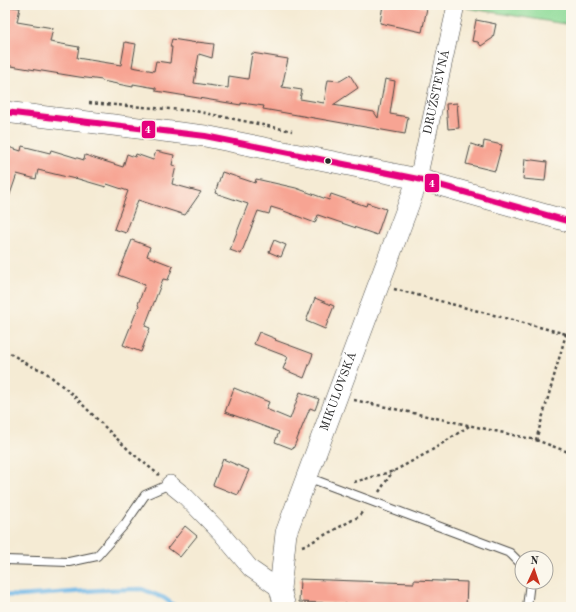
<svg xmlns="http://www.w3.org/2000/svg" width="576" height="612" font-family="'Old Standard TT',serif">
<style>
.green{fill:#8edb99;stroke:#5c8362}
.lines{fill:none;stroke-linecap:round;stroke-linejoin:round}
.stream{stroke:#70b7e7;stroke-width:4.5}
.building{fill:#f7a493}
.service-casing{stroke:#494844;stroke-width:10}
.minor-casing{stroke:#494844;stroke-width:18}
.tertiary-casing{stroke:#494844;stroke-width:22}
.path{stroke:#494844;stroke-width:2.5;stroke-dasharray:3 3;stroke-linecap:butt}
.service{stroke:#fff;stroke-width:8}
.minor{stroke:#fff;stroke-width:17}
.tertiary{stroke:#fff;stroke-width:21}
.bus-1-casing{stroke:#fbf7ec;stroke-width:9}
.bus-1{stroke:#e5007d;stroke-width:6}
.bus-dot{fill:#2b2b2b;stroke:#fbf7ec;stroke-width:1.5}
.labels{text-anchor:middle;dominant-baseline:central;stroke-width:3;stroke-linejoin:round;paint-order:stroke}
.street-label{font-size:12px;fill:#2b2b2b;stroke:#fbf7ec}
.line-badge{stroke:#fbf7ec;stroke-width:1.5}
.badge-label{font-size:11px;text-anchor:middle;font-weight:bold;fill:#fff}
</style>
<rect width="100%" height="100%" fill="#fbf7ec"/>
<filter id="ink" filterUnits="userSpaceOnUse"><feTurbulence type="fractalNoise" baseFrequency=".025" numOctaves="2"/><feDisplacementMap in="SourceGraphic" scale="8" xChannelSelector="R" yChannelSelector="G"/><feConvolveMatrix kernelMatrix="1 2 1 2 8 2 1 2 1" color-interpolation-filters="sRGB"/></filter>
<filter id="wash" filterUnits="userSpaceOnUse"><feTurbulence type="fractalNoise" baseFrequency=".012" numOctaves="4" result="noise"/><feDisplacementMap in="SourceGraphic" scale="16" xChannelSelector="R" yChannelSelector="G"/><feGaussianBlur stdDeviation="0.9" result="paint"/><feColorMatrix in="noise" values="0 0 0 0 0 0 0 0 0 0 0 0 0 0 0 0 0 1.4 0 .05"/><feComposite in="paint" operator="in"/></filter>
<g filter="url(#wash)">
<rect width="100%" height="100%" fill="#f5ebd4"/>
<path class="green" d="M 467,5 L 571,5 L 571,25 L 467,8 Z"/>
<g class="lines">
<path class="stream" d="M 5,595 L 19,596 L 100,590 L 142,589 L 164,598 L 176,607"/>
</g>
<g id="blocks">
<g class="building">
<path d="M 383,5 L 414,5 L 427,8 L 422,32 L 380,23 Z"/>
<path d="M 5,6 L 20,8 L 17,22 L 53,28 L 50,42 L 79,47 L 77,58 L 121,65 L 125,42 L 136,44 L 132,67 L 154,71 L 156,61 L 170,63 L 172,47 L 170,47 L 172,39 L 197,43 L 197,42 L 214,44 L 212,58 L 199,54 L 194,83 L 228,88 L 229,76 L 248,79 L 252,53 L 288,59 L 282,87 L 302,90 L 300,99 L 324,103 L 328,80 L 340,81 L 350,75 L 358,88 L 333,105 L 374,112 L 378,118 L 385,79 L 395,81 L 390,114 L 408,117 L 405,134 L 263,109 L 264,106 L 241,103 L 241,105 L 156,91 L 156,88 L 133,84 L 133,87 L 102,81 L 102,80 L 79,77 L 5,65 Z"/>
<path d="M 476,20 L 496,24 L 493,38 L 481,46 L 478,42 L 472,41 Z"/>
<path d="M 457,103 L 459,128 L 448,129 L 446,104 Z"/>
<path d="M 484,141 L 502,145 L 495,171 L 466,164 L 471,144 L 483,148 Z"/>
<path d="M 5,146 L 21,151 L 22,146 L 50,153 L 51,150 L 84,160 L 85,155 L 123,167 L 127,154 L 135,157 L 136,154 L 153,160 L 156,151 L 174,155 L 172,165 L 176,166 L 172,184 L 201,192 L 185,215 L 138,200 L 126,233 L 114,229 L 128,191 L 107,184 L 106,187 L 75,178 L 75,179 L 38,170 L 36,179 L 17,174 L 7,203 L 5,203 Z"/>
<path d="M 525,159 L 547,162 L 545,181 L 523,179 Z"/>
<path d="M 222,172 L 255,183 L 256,179 L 296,188 L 329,200 L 331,194 L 366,206 L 367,203 L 386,209 L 377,235 L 318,215 L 315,223 L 284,211 L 271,207 L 269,214 L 258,211 L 241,254 L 230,250 L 248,204 L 215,193 Z"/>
<path d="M 132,240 L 150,247 L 147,256 L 173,266 L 168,280 L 163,279 L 145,326 L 150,328 L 141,352 L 123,345 L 139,305 L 138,304 L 145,285 L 118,275 Z"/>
<path d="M 274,240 L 286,245 L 281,257 L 269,252 Z"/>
<path d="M 315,298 L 334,306 L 325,329 L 306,321 Z"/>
<path d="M 259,332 L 276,339 L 275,340 L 313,354 L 304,378 L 283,369 L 288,357 L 254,344 Z"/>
<path d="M 234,388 L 269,402 L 266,409 L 290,419 L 300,392 L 319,399 L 315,410 L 310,408 L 293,449 L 275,442 L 279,432 L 225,412 Z"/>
<path d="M 223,459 L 249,470 L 238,495 L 213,485 Z"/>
<path d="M 185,526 L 197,536 L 180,557 L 168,548 Z"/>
<path d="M 300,579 L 414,583 L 414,580 L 467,582 L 466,607 L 433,607 L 299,602 Z"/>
</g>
</g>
</g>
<g filter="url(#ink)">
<use href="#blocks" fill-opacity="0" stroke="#494844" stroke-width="1"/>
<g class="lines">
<defs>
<g id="service">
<path d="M 307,477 L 510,553 L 522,565"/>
<path d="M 5,560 L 69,562 L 97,556 L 125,524 L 145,495 L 170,484"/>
<path d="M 527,607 L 530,582"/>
</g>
<g id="minor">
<path id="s1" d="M 418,179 L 456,5"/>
<path d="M 170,484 L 186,497 L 221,533 L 251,569 L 280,589"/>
</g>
<g id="tertiary">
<path d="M 5,112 L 205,136 L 418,179 L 571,222"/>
<path id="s2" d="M 285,607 L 280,589 L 286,533 L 418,179"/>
</g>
</defs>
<use href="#service" class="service-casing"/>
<use href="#minor" class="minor-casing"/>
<use href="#tertiary" class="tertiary-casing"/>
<g class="path">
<path d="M 89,103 L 195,111 L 292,131"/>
<path d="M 394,289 L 566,334"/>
<path d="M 5,350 L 29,365 L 44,371 L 72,394 L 113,435 L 132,453 L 159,475"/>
<path d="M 354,400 L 536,440 L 566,334 L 571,336"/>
<path d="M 536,440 L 571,453"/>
<path d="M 354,482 L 394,471 L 429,452 L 469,426"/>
<path d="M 379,492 L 393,471"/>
<path d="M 302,546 L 308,544 L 358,517 L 364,510"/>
</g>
<use href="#service" class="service"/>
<use href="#minor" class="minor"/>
<use href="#tertiary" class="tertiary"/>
<defs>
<path id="bus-1" d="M 5,112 L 205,136 L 418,179 L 571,222"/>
</defs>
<use href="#bus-1" class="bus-1-casing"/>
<use href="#bus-1" class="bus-1"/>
</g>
</g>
<circle class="bus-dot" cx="328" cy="161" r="3.5"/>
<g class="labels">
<g class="street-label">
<text stroke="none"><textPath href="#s1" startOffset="89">DRUŽSTEVNÁ</textPath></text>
<text stroke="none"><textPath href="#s2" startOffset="226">MIKULOVSKÁ</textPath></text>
</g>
</g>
<g class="line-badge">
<rect x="141" y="120" width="15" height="19" rx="4" fill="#e5007d"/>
<rect x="424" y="173" width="16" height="20" rx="4" fill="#e5007d"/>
</g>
<g class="badge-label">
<text x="148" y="133">4</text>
<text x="432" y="187">4</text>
</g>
<rect width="576" height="612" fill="none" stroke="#fbf7ec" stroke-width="20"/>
<g transform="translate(534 570) rotate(3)"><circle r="19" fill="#fbf7ec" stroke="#a8a59f"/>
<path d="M0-3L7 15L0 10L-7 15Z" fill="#c8321e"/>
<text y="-6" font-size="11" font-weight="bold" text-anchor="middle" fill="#2b2b2b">N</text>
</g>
</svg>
